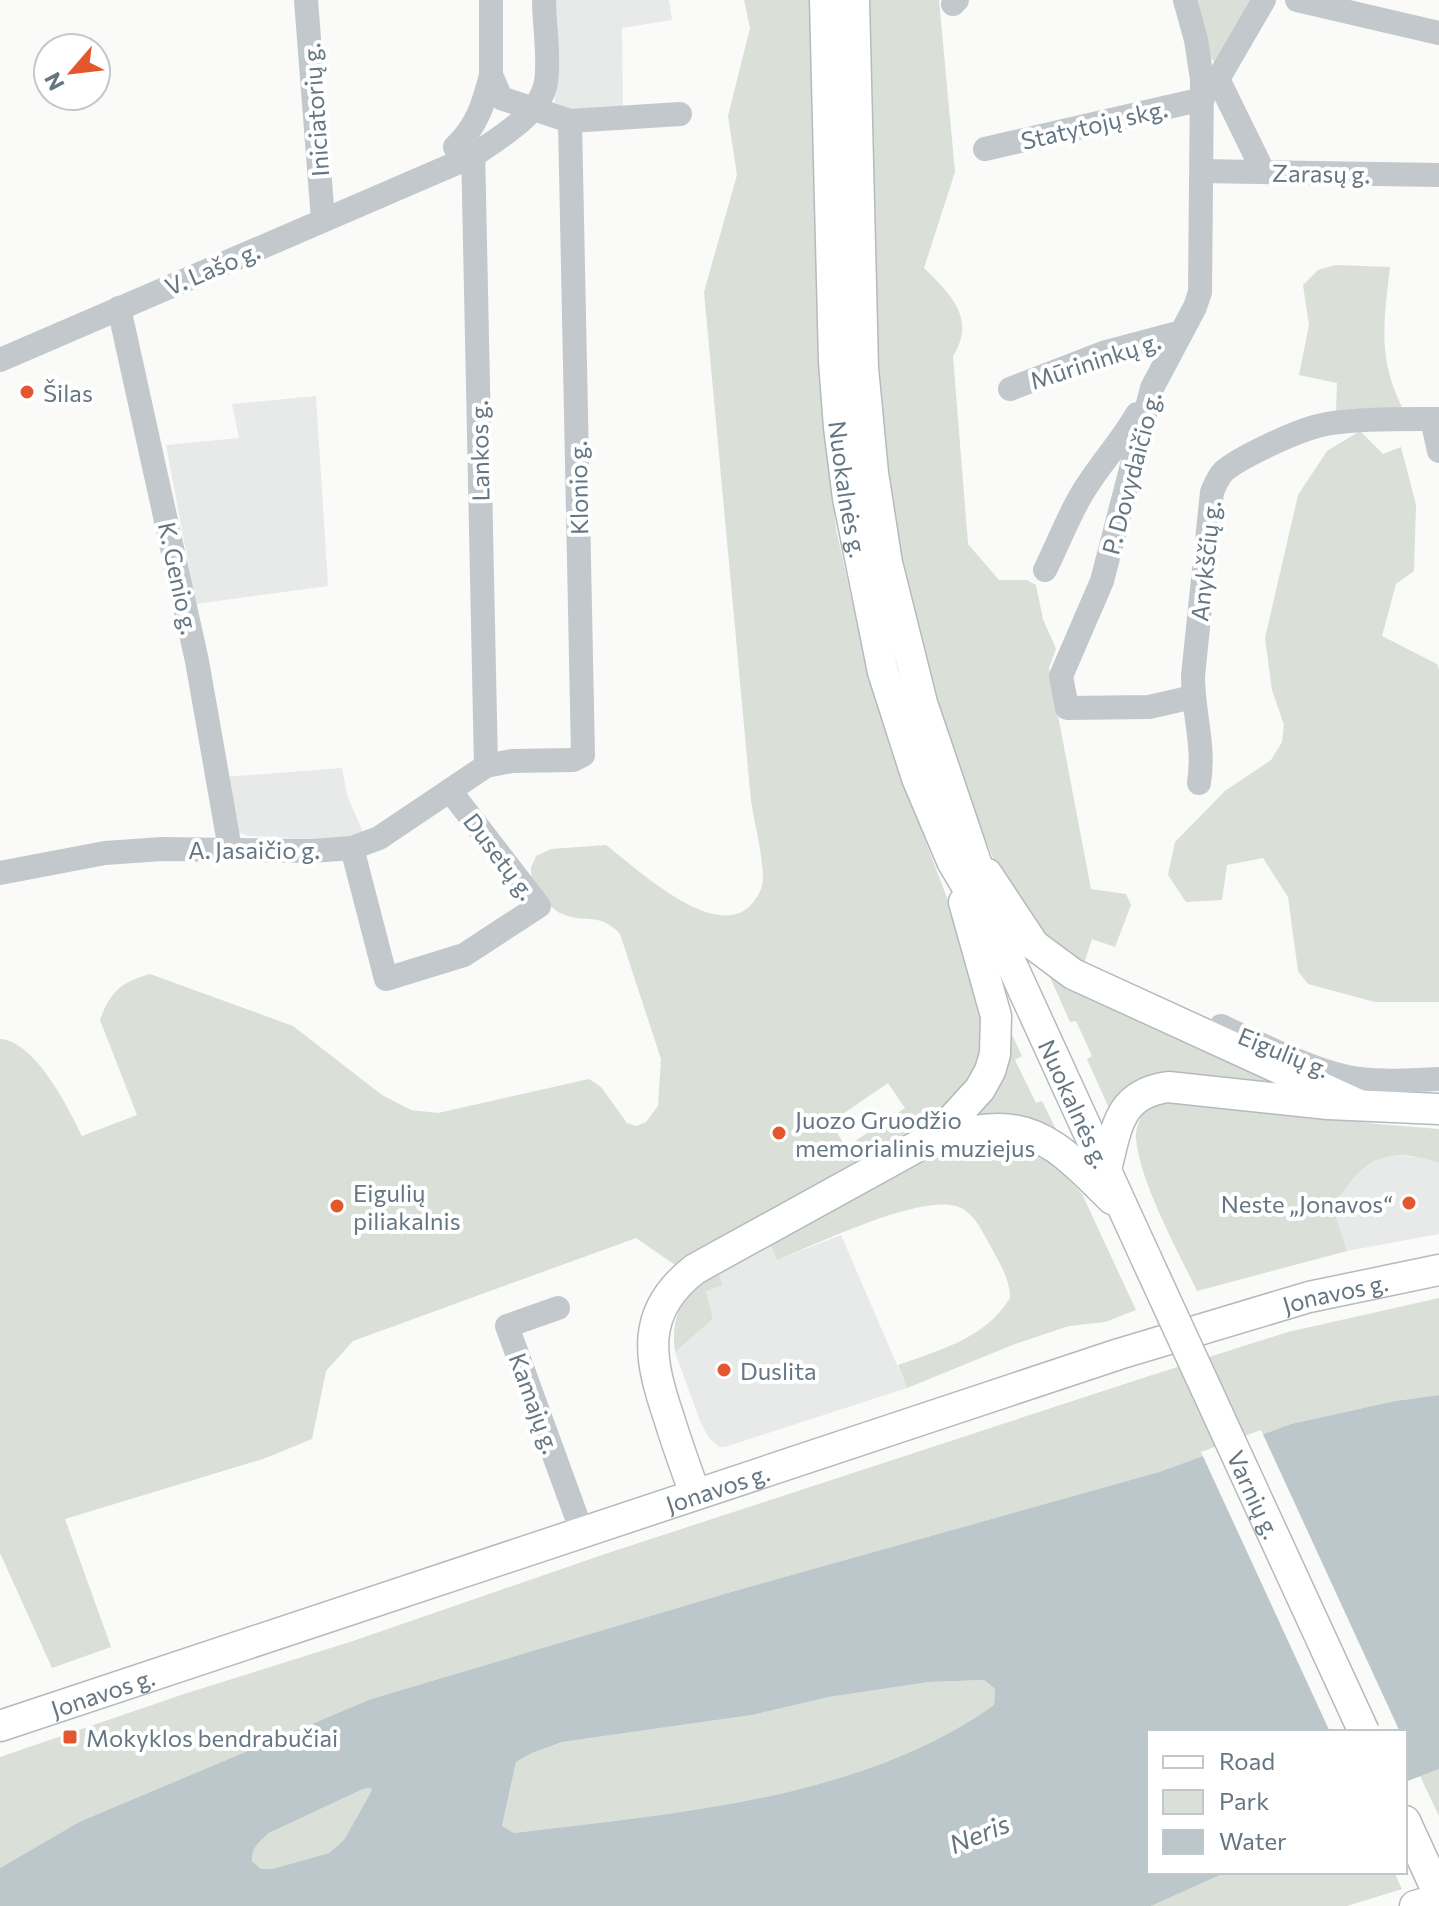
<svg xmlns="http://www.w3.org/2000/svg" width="1439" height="1906" font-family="Commissioner,sans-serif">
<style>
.built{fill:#e8e9e9}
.green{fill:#dadfd7;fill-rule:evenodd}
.water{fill:#bbc7cb;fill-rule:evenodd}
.pier{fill:#fafaf8}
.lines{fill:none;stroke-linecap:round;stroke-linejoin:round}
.major-casing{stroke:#b5babe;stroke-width:33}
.minor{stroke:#c3c8cc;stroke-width:24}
.major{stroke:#fff;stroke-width:30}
.major-bridge-casing{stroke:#b5babe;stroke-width:33;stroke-linecap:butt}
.major-bridge{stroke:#fff;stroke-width:30}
.poi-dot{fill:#e4572e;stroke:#fff;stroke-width:3}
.labels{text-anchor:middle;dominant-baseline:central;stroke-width:8;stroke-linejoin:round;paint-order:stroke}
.street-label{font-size:24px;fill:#657683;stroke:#fff}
.poi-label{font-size:24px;fill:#657683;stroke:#fff;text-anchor:start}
.water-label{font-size:26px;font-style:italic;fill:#60757c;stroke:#fff}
</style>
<rect width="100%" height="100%" fill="#fafaf8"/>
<g class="built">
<path d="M 553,0 L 669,0 L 672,20 L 622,28 L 623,110 L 555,110 Z"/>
<path d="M 316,396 L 328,586 L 196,604 L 166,445 L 239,438 L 232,404 Z"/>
<path d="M 342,768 L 347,795 L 363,832 L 345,837 L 316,839 L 248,836 L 238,832 L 225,777 Z"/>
<path d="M 1387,1155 L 1419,1157 L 1439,1163 L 1439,1234 L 1347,1251 L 1333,1208 L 1347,1185 L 1362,1168 Z"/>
<path d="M 841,1235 L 907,1388 L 725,1447 L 719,1447 L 709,1438 L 700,1421 L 675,1352 L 713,1319 L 706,1290 L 718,1271 L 770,1244 L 777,1260 Z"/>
</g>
<g class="green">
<path d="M 744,0 L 811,0 L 818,361 L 836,529 L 870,681 L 893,756 L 968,953 L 991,1043 L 955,1109 L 678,1267 L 636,1238 L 353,1341 L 326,1371 L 312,1439 L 263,1459 L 65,1519 L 111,1647 L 52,1668 L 0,1553 L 0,1039 C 35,1041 68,1107 82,1136 L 137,1115 L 100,1020 C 110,992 121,982 150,974 L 293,1026 L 382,1095 L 411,1110 L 438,1113 L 589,1079 L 601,1087 L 627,1123 L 637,1126 L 646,1122 L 658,1106 L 661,1059 L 620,934 C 599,911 585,924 562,914 C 549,908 529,883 531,868 C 532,864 535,860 536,856 L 551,849 L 606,845 C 635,867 712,940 749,907 C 756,900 762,891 763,880 C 763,855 755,826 751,801 L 704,292 L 737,175 L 728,116 L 750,28 ZM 888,1083 L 905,1108 L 846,1147 L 839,1136 L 834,1120 Z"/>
<path d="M 870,0 L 939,0 L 955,172 L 924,268 C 950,294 977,318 953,356 L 968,544 L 999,580 L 1027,580 L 1036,585 L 1043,619 L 1056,649 L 1049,668 L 1091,889 L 1126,894 L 1131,905 L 1115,947 L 1092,939 L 1081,973 C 1075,968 1067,964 1061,959 C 1050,949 1013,901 1006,887 C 993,861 983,832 972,804 C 934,705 905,599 891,495 C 869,331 874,164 870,0 Z"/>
<path d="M 1190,0 L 1258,0 L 1217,63 L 1209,57 Z"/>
<path d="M 1335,265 L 1390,267 C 1384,321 1377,358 1403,409 L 1336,412 L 1337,383 L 1299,375 L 1309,325 L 1303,285 L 1318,270 Z"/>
<path d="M 1360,431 L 1383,454 L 1401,447 L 1416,505 L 1414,571 L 1396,584 L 1382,636 L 1437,664 L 1439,670 L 1439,1002 L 1375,1002 L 1308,984 L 1298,971 L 1288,897 L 1263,858 L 1227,865 L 1222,900 L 1186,902 L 1168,875 L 1175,842 L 1225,791 L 1271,760 L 1282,742 L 1284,725 L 1272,690 L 1265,638 L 1298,495 L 1327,451 Z"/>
<path d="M 1049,975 L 1063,983 L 1302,1094 L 1202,1083 L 1112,1115 L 1087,1059 L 1092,1056 L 1076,1021 L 1070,1022 Z"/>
<path d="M 1007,1024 L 1022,1056 L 1015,1060 L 1036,1103 L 1042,1101 L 1060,1137 L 956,1126 Z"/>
<path d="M 1166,1098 L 1378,1124 L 1439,1129 L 1439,1163 C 1384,1144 1361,1160 1333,1208 L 1347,1251 L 1197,1291 C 1177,1249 1140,1183 1136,1138 C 1135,1126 1142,1119 1143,1109 Z"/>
<path d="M 1008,1141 L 1050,1158 L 1082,1194 L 1136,1310 L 1105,1322 L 1069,1326 L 1015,1344 L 907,1388 L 898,1365 C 940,1350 986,1338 1010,1298 C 1010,1279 1000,1264 991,1247 C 983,1233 974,1211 956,1206 C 917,1195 817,1244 777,1260 L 770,1244 L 931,1154 L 952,1146 Z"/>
<path d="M 718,1271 L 722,1285 L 706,1291 L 713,1319 L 675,1352 C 670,1311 685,1292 718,1271 Z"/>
<path d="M 1439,1298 L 1439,1395 L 1395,1401 L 1291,1424 L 1159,1472 L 731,1592 L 371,1699 L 79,1822 L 0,1868 L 0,1757 L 184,1694 L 350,1642 L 605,1554 L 1146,1377 L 1288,1332 Z"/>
<path d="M 984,1680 L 995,1689 L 994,1705 C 859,1801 673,1813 514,1833 L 502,1826 L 516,1762 L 532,1753 L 562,1742 L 752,1715 L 829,1697 L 929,1682 Z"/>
<path d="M 1439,1769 L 1439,1816 L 1420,1776 Z"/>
<path d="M 371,1788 L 372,1790 L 344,1840 L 329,1853 L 272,1869 L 261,1869 L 252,1861 C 251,1848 260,1841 269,1833 L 363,1789 Z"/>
<path d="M 1227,1872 L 1394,1872 L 1402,1889 L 1347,1906 L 1151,1906 Z"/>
</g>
<path class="water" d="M 1439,1395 L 1439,1769 L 1405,1782 L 1405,1732 L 1149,1732 L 1149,1872 L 1227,1872 L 1151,1906 L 0,1906 L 0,1868 L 79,1822 L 371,1699 L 731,1592 L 1159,1472 L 1291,1424 L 1395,1401 ZM 984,1680 L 995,1689 L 994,1705 C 859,1801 673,1813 514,1833 L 502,1826 L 516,1762 L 532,1753 L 562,1742 L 752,1715 L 829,1697 L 929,1682 ZM 370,1788 L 372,1790 L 344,1840 L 329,1853 L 272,1869 L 261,1869 L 252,1861 C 251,1848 260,1841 269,1833 L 363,1789 Z"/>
<path class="pier" d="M 1261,1430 L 1400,1732 L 1330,1732 L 1201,1452 Z"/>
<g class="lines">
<defs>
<g id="major">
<path id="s1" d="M 825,0 L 834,361 L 839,427 L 848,498 L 883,672 L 917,778 L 952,861 L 1005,950 L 1146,1258"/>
<path d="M 854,0 L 863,368 L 873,473 L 887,563 L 922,703 L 988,898"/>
<path d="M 987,874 L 1034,945 L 1073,974 L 1357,1104"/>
<path d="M 938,1135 C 959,1133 980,1129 1000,1129 C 1048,1129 1081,1169 1112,1199"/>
<path d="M 1106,1169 C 1117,1128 1118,1094 1168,1087 L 1328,1104 L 1439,1109"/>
<path d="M 695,1494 C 686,1469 677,1444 669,1418 C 649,1359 639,1312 695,1269 L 938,1135 L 980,1089 L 990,1071 L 995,1054 L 996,1016 L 964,902"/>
<path id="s2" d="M 0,1726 L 1119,1354 L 1309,1297 L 1439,1270"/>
<path d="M 1405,1821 L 1439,1895"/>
<path d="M 1415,1906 L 1439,1899"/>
</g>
</defs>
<use href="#major" class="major-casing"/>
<g class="minor">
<path d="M 306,0 L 323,220"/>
<path d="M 491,0 L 491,75 L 501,98 L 570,121 L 680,114"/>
<path d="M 1185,0 L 1196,40 L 1202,79 L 1200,292 L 1195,307 L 1152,388 L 1102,581 L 1061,676 L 1067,708 L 1149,707 L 1193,697"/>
<path d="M 1297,0 L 1439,33"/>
<path d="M 953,4 L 957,0"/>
<path d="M 1218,79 L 1263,171"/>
<path d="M 1218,79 L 1264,0"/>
<path d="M 465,138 L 473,148 L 486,766"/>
<path d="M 455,147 C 477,126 484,103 491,75"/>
<path d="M 985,149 L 1203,99"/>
<path d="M 1202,171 L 1439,175"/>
<path d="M 119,308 L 197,661 L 230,849"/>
<path d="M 0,360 L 473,156 C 498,138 541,115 546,82 C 550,58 544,25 544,0"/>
<path d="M 1010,389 L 1106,352 L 1181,332"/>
<path d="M 1432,419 L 1439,451"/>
<path d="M 1045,570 C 1057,546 1067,520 1080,497 C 1097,467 1120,444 1137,414"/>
<path d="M 1199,783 C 1205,743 1193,715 1193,676 L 1212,492 C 1215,485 1218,477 1224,471 C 1240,457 1293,433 1314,427 C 1343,418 1407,419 1439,419"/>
<path d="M 352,848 L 386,979 L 464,955 L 539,906 L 451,792"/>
<path d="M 0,873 L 105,853 L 162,849 L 312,851 L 352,848 L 379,838 L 486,766 L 512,761 L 573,760 L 583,755 L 570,121"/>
<path d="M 1221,1026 C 1261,1044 1304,1067 1347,1077 C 1376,1083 1409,1080 1439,1079"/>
<path d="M 558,1308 L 507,1326 L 582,1532"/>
</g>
<use href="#major" class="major"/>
<defs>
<g id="major-bridge">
<path id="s3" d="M 1146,1258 L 1364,1732"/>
</g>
</defs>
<use href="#major-bridge" class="major-bridge-casing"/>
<use href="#major-bridge" class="major-bridge"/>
</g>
<g class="poi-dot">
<circle cx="27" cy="392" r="8"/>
<circle cx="779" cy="1133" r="8"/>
<circle cx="1409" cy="1203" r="8"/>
<circle cx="337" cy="1206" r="8"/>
<circle cx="724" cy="1370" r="8"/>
<rect x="62" y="1729" width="16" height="16" rx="4"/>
</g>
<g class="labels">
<g class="street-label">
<text transform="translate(315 110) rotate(-94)">Iniciatorių g.</text>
<text transform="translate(1094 124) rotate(-13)">Statytojų skg.</text>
<text transform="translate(1321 173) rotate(1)">Zarasų g.</text>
<text transform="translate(212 268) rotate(-23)">V. Lašo g.</text>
<text transform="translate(1095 360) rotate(-18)">Mūrininkų g.</text>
<text transform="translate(479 451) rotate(-91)">Lankos g.</text>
<text transform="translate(1131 473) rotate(-75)">P. Dovydaičio g.</text>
<text transform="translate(578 488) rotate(-91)">Klonio g.</text>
<text stroke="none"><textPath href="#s1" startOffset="490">Nuokalnės g.</textPath></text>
<text transform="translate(1205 561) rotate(-84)">Anykščių g.</text>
<text transform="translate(179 578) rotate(78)">K. Genio g.</text>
<text x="254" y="849">A. Jasaičio g.</text>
<text transform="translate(500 856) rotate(53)">Dusetų g.</text>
<text transform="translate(1284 1052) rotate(22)">Eigulių g.</text>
<text stroke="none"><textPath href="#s1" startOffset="1150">Nuokalnės g.</textPath></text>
<text stroke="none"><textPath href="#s2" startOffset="1404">Jonavos g.</textPath></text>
<text transform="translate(535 1403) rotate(70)">Kamajų g.</text>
<text stroke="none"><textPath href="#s2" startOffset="756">Jonavos g.</textPath></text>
<text stroke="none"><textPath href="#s3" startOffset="260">Varnių g.</textPath></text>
<text stroke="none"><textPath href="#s2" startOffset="108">Jonavos g.</textPath></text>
</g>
<g class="poi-label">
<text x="43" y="392">Šilas</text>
<text x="795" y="1119">Juozo Gruodžio<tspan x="795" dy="28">memorialinis muziejus</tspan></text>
<text x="353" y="1192">Eigulių<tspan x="353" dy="28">piliakalnis</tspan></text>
<text x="1393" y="1203" text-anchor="end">Neste „Jonavos“</text>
<text x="740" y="1370">Duslita</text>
<text x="86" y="1737">Mokyklos bendrabučiai</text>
</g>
<g class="water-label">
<text transform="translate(979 1833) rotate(-22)">Neris</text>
</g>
</g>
<rect x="1147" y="1730" width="260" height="144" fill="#ffffff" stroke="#c1c8cd" stroke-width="2"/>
<rect x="1163" y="1756" width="40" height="12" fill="#ffffff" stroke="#c1c8cd" stroke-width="2"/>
<text x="1219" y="1770" font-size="24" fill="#657683">Road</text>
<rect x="1163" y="1790" width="40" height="24" fill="#dadfd7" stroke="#c1c8cd" stroke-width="2"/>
<text x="1219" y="1810" font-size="24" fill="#657683">Park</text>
<rect x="1163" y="1830" width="40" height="24" fill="#bbc7cb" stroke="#c1c8cd" stroke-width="2"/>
<text x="1219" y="1850" font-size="24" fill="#657683">Water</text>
<g transform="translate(72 72) rotate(242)"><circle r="38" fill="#ffffff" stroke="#c1c8cd" stroke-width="2"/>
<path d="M0-6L14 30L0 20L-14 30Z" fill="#e4572e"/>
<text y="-12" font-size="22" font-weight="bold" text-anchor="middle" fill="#657683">N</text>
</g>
</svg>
